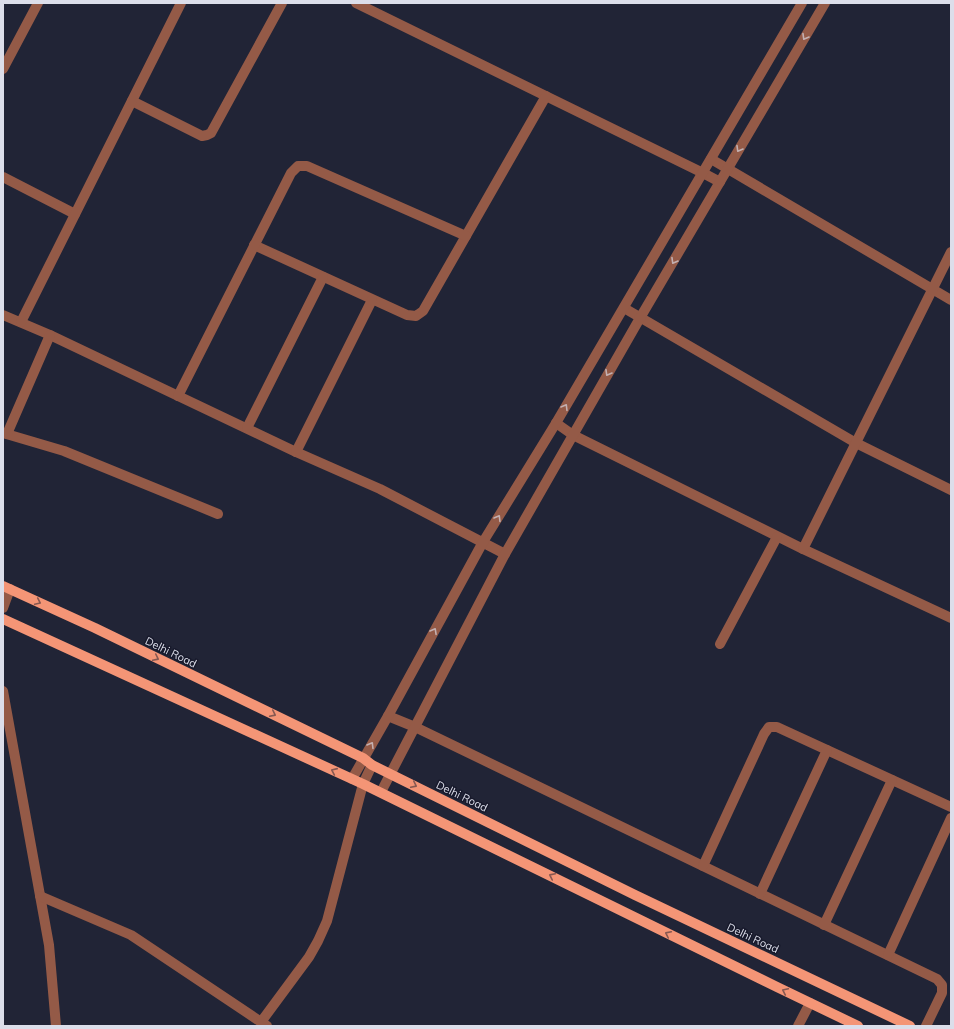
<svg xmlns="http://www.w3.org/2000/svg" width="954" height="1029" font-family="Mulish,sans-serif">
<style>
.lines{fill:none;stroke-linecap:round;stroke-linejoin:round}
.minor{stroke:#945a47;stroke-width:10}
.major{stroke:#f49576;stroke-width:10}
.oneway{stroke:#c3b0b1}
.oneway2{stroke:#865851}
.labels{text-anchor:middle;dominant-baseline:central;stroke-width:3;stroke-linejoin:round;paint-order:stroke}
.street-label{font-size:11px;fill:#dcdeea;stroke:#181a2c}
</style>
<rect width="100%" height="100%" fill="#212436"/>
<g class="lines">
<g class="minor">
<path d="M 356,3 L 703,173 L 720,182"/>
<path d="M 3,69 L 38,3"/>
<path d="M 132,101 L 202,136 L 207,135 L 211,133 L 282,3"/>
<path d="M 711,159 L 951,300"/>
<path d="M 3,177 L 75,214"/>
<path d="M 254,245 L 407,315 L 416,316 L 423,311 L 546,96"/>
<path d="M 624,308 L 856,443 L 951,490"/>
<path d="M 3,315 L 50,335 L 296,452 L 380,489 L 505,554"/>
<path d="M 21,322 L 181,3"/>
<path d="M 178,396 L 291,173 L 298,166 L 307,166 L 466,236"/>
<path d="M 556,423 L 573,435 L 803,549 L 951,618"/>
<path d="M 247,428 L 323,277"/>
<path d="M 3,433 L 64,451 L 218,514"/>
<path d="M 7,434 L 50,335"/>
<path d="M 296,452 L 372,300"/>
<path d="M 803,549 L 951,252"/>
<path d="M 3,608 L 10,589"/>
<path d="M 720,644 L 777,537"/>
<path d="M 3,691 L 49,945 L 56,1026"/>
<path d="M 388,716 L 415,727 L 937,979 L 942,985 L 942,993 L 926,1026"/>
<path d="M 352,779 L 388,716 L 483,542 L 556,423 L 802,3"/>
<path d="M 381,792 L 505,554 L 640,318 L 825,3"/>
<path d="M 703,866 L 764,734 L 769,727 L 777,727 L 951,807"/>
<path d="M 760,894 L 827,750"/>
<path d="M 40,896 L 131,935 L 267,1026"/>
<path d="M 824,925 L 892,780"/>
<path d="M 888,955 L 951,818"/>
<path d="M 261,1022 L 309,957 L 318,941 L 327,921 L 363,784 L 372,765"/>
<path d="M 798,1026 L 810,1003"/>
</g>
<g class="major">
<path d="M 3,586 L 95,628 L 363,758 L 372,765 L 635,895 L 910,1026"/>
<path d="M 3,619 L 363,784 L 777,987 L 858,1026"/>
</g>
</g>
<defs><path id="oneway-chevron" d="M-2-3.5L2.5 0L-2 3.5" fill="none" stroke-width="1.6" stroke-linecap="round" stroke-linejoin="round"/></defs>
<g class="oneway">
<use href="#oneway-chevron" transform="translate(805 37) rotate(120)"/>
<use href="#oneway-chevron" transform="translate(739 149) rotate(120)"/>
<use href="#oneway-chevron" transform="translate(674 261) rotate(120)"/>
<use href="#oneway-chevron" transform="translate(608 373) rotate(120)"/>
<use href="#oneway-chevron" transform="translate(565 407) rotate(-59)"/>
<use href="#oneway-chevron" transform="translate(498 518) rotate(-59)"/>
<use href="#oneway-chevron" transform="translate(434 631) rotate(-61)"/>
<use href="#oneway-chevron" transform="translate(371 745) rotate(-59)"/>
</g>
<g class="oneway2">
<use href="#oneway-chevron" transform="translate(38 602) rotate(25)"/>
<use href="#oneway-chevron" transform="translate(156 658) rotate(26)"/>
<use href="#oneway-chevron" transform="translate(273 714) rotate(26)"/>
<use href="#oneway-chevron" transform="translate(334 771) rotate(-156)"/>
<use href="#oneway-chevron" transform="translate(414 785) rotate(26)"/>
<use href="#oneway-chevron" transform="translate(552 876) rotate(-154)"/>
<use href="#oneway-chevron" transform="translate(668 934) rotate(-154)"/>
<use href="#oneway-chevron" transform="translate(785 991) rotate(-155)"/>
</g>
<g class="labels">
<g class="street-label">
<text transform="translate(171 652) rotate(26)">Delhi Road</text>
<text transform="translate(462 796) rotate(26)">Delhi Road</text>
<text transform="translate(753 938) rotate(25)">Delhi Road</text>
</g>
</g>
<rect width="954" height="1029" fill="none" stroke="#dcdeea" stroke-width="8"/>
</svg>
